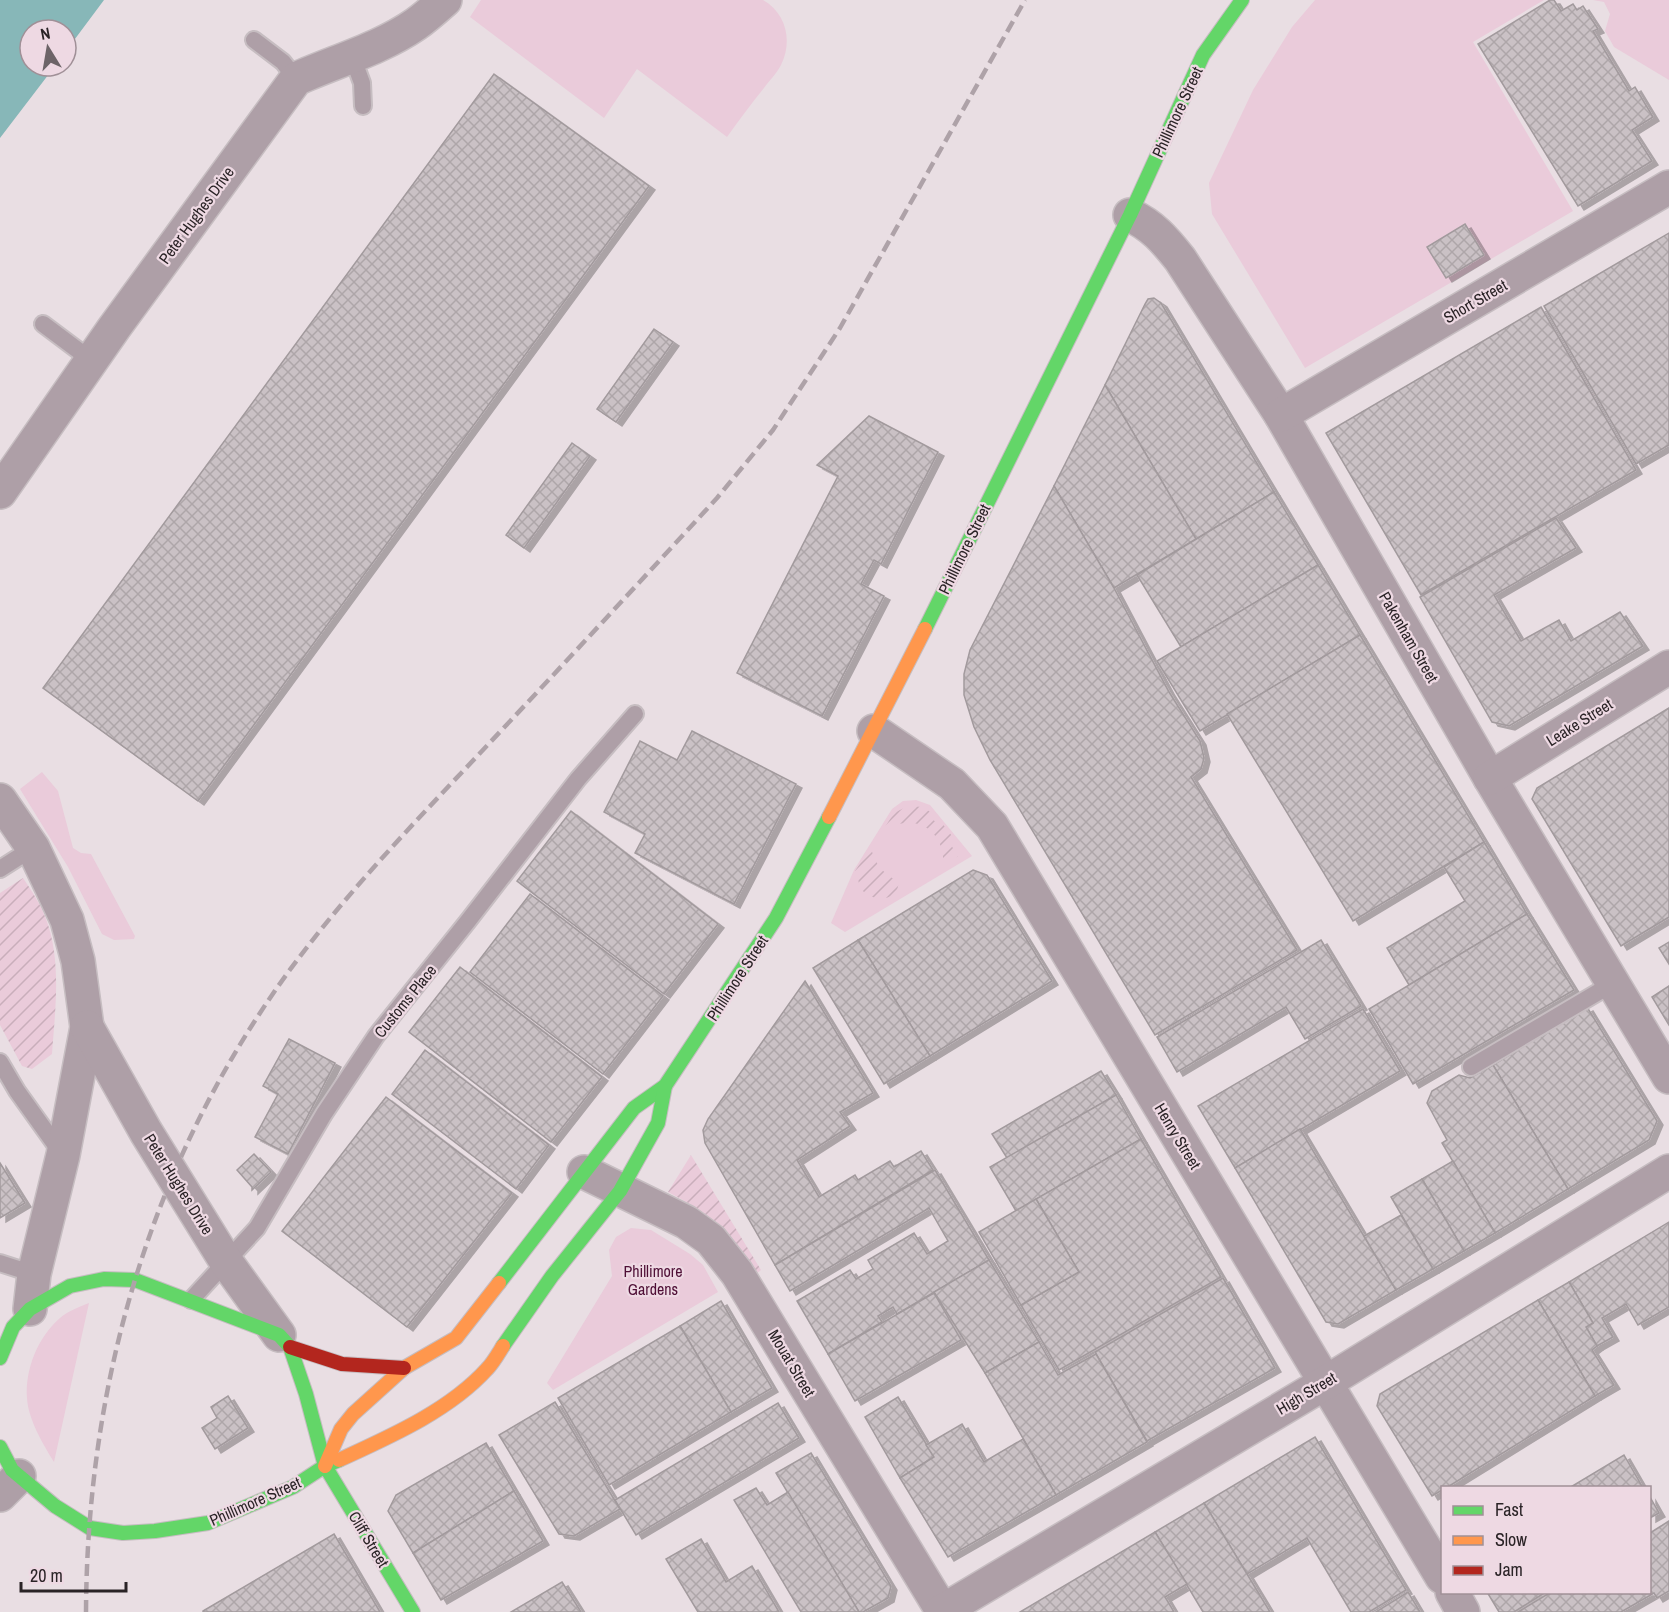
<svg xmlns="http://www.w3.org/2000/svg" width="1669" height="1612" font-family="'Archivo Narrow',sans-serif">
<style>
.green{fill:#eacbda}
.garden{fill:url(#garden-furrows)}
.water{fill:#87b7b8}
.building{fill:url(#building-cross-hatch);stroke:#a29a9d;stroke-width:1.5;filter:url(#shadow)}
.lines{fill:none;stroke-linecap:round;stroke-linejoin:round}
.lane-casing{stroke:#c6bdc1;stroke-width:20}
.street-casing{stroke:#c6bdc1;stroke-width:36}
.fast-casing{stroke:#c6bdc1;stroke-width:16}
.slow-casing{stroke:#c6bdc1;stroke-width:16}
.jam-casing{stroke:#c6bdc1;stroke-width:16}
.lane{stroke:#ae9fa7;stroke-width:16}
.street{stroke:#ae9fa7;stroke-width:33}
.fast{stroke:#63d668;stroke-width:14}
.slow{stroke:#ff974d;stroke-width:14}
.jam{stroke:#b3261e;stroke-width:14}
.rail{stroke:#aea2a8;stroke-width:4.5;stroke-dasharray:12 6;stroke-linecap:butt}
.labels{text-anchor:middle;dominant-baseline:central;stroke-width:4.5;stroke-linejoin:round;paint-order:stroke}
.street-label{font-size:16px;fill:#2a2326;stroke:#eed9e3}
.park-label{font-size:16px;fill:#4f0f36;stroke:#eed9e3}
</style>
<defs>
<pattern id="garden-furrows" width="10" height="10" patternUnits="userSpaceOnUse" patternTransform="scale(1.5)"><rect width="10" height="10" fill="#eacbda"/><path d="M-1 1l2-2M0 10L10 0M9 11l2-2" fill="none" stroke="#c9aebb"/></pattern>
<pattern id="building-cross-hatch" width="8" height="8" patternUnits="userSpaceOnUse" patternTransform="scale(1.5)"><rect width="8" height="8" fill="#cac1c5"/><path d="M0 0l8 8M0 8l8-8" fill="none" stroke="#aea6a9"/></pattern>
<filter id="shadow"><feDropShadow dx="6" dy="4" stdDeviation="0" flood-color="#0004"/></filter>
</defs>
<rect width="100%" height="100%" fill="#e9dee3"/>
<g class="green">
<path d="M 481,0 L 763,0 C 786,13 793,41 781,65 C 777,73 769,81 764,88 C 751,104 739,120 727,137 L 637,69 L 604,118 L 470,17 Z"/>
<path d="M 1315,0 L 1544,0 L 1473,42 L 1573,211 L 1305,368 L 1212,214 L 1209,183 L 1253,90 L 1292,27 Z"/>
<path d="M 1593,0 L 1669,0 L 1669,80 L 1614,47 L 1605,31 L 1610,14 L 1604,2 Z"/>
<path d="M 42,772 L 58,791 L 73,848 L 81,853 L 91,854 L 135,936 L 134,939 L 114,940 L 102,934 L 68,867 L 20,789 Z"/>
<path d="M 916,800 L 930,805 L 972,856 L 845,932 L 831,923 L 854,870 L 892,809 L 903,801 Z"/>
<path d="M 631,1228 L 651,1230 L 690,1254 L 703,1265 L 718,1292 L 553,1390 L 547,1383 L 612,1276 L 609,1250 L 616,1237 Z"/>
<path d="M 89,1303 L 54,1462 C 43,1444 28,1419 27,1398 C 25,1369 38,1337 60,1318 C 68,1311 79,1307 89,1303 Z"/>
</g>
<g class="garden">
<path d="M 908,806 L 923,807 L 933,814 L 930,817 L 939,825 L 942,823 L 955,840 L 951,845 L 958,856 L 943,866 C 945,847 935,826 913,823 C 904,822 894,825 885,827 L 894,813 Z"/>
<path d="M 871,847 C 874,864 884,874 899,882 C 898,885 898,889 896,891 C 888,903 869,899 861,889 C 857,883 860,877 855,871 Z"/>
<path d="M 23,878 C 32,891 41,905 46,919 C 62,961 55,1011 52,1054 L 32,1069 L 22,1066 L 0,1025 L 0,893 Z"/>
<path d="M 691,1155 L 761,1270 L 754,1276 L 702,1215 L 690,1204 L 668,1192 Z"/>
</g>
<path class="water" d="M 0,0 L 104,0 L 66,51 L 66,30 L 30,30 L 30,66 L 55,66 L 0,138 Z"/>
<g class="building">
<path d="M 1550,0 L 1554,0 L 1561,11 L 1573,4 L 1577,10 L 1583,6 L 1598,29 L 1593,31 L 1629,91 L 1635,87 L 1653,117 L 1632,130 L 1652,161 L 1578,206 L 1478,44 Z"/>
<path d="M 494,74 L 649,186 L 198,801 L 43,688 Z"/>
<path d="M 1465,224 L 1484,255 L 1446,278 L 1427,247 Z"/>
<path d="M 1669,233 L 1669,445 L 1636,464 L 1544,306 Z"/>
<path d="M 1154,298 L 1161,303 L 1274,492 L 1196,539 L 1105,385 L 1145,304 L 1148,299 Z"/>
<path d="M 1541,307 L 1636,470 L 1421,595 L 1326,433 Z"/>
<path d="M 654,329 L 673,342 L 616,422 L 597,409 Z"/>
<path d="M 1105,385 L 1196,539 L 1114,588 L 1054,486 Z"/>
<path d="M 869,416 L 938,452 L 881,564 L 874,560 L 861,584 L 884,596 L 822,716 L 737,673 L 838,476 L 817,465 Z"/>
<path d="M 572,443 L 590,456 L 524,548 L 506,535 Z"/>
<path d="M 1054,486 L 1114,588 L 1169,692 L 1200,741 L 1204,758 L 1201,769 L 1191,777 L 1297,950 L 1155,1035 L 990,760 L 974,727 L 964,695 L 964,674 L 970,650 Z"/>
<path d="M 1274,492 L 1318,565 L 1181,647 L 1137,575 Z"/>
<path d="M 1556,518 L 1576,548 L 1494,595 L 1521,641 L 1559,620 L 1571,641 L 1620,612 L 1643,646 L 1509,726 L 1492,722 L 1420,597 Z"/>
<path d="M 1318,565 L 1360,635 L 1200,731 L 1157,661 Z"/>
<path d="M 1360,635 L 1484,842 L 1353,921 L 1227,714 Z"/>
<path d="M 1669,708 L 1669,917 L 1621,946 L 1532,799 L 1537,788 Z"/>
<path d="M 692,731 L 796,784 L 734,904 L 635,853 L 645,834 L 604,812 L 640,741 L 677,760 Z"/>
<path d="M 571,811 L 718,924 L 664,994 L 517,881 Z"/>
<path d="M 1484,842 L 1527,914 L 1409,985 L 1387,948 L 1465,901 L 1444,867 Z"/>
<path d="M 973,870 L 987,875 L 1052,981 L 930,1056 L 858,940 Z"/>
<path d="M 530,894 L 663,996 L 603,1074 L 470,972 Z"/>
<path d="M 1527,914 L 1574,990 L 1413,1084 L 1369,1009 Z"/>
<path d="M 858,940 L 930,1056 L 884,1084 L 813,968 Z"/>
<path d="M 1321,940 L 1361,1006 L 1305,1039 L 1286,1007 L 1177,1072 L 1157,1037 Z"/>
<path d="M 1669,942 L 1669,964 L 1659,948 Z"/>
<path d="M 460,967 L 602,1077 L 551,1142 L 409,1032 Z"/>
<path d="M 805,981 L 873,1093 L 840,1112 L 850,1126 L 797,1160 L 819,1197 L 855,1175 L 858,1180 L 890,1161 L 894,1167 L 921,1151 L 933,1170 L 775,1265 L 705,1143 L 703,1130 L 708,1119 Z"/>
<path d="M 1669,986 L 1669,1025 L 1652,997 Z"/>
<path d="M 1587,1007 L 1657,1121 L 1649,1140 L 1568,1189 L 1493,1065 Z"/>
<path d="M 1363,1009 L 1400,1071 L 1235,1168 L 1198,1106 Z"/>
<path d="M 289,1039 L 335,1063 L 288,1154 L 255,1137 L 278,1094 L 263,1086 Z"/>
<path d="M 425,1050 L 549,1145 L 516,1189 L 392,1094 Z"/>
<path d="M 1493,1065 L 1568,1189 L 1495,1233 L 1442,1143 L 1447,1140 L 1427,1103 L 1432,1091 L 1459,1075 L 1470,1078 Z"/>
<path d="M 1101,1071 L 1116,1095 L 1007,1158 L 992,1134 Z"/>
<path d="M 1116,1095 L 1141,1139 L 1016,1211 L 990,1167 Z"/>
<path d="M 386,1097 L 512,1193 L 407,1327 L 282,1231 Z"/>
<path d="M 1300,1129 L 1396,1290 L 1338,1324 L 1326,1322 L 1235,1168 Z"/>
<path d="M 1141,1139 L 1221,1277 L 1059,1370 L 1021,1305 L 1079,1272 L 1036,1199 Z"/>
<path d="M 254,1154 L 271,1172 L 252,1190 L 252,1187 L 237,1170 Z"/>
<path d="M 1453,1161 L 1495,1233 L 1464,1251 L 1422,1179 Z"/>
<path d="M 0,1163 L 25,1203 L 0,1218 Z"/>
<path d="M 935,1170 L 989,1260 L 897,1314 L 893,1307 L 878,1316 L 882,1322 L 828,1354 L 797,1301 L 850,1270 L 856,1279 L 873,1269 L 868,1260 L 914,1233 L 927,1254 L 948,1241 L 929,1208 L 790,1291 L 775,1265 Z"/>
<path d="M 1422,1179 L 1464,1251 L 1433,1269 L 1391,1197 Z"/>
<path d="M 1036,1199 L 1079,1272 L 1021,1305 L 979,1232 Z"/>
<path d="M 1401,1215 L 1433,1269 L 1396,1290 L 1364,1236 Z"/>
<path d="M 1669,1222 L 1669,1307 L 1638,1325 L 1626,1304 L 1602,1318 L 1613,1337 L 1597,1346 L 1586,1327 L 1593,1323 L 1569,1282 Z"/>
<path d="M 989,1260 L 1039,1342 L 985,1373 L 934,1292 Z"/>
<path d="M 1223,1278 L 1275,1368 L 1147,1441 L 1095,1352 Z"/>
<path d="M 1569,1282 L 1593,1323 L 1586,1327 L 1597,1346 L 1592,1350 L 1614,1385 L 1595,1396 L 1538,1300 Z"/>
<path d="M 934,1293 L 961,1340 L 855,1401 L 828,1354 Z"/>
<path d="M 1538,1300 L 1595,1396 L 1446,1488 L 1442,1488 L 1442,1490 L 1432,1496 L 1377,1406 L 1380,1394 Z"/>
<path d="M 721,1301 L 772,1388 L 731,1412 L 680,1326 Z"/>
<path d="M 680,1326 L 731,1412 L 609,1485 L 558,1398 Z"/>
<path d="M 1039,1342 L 1058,1375 L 1096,1354 L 1147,1442 L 1056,1495 L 985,1373 Z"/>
<path d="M 228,1396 L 248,1428 L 215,1449 L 202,1428 L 217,1418 L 211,1407 Z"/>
<path d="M 898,1397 L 934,1457 L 900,1478 L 865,1417 Z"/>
<path d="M 555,1402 L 620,1509 L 574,1536 L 559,1534 L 499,1435 Z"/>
<path d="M 778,1403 L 799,1438 L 636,1535 L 615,1500 Z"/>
<path d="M 962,1424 L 984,1462 L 1023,1439 L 1056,1495 L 948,1557 L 900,1478 L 934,1457 L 926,1445 Z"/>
<path d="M 1315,1437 L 1406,1590 L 1369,1612 L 1351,1612 L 1307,1538 L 1247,1574 L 1204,1503 Z"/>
<path d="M 486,1443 L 514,1491 L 413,1553 L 388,1511 L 396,1495 Z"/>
<path d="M 811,1453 L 891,1586 L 888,1598 L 863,1612 L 859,1612 L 776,1473 Z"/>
<path d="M 1624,1455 L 1643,1488 L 1569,1488 Z"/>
<path d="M 756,1488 L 767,1505 L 788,1492 L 859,1612 L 801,1612 L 734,1500 Z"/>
<path d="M 514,1491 L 543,1541 L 441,1600 L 413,1553 Z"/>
<path d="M 1650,1497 L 1659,1513 L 1650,1518 Z"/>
<path d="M 1204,1503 L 1247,1574 L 1270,1612 L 1203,1612 L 1155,1532 Z"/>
<path d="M 1669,1521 L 1669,1591 L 1657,1598 L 1654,1593 L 1621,1612 L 1518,1612 L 1551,1592 L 1650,1592 L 1650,1533 Z"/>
<path d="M 1155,1532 L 1187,1584 L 1165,1597 L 1174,1612 L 1020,1612 Z"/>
<path d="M 334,1534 L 380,1612 L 203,1612 L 203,1611 Z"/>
<path d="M 701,1539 L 726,1582 L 752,1566 L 779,1612 L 698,1612 L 666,1559 Z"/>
<path d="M 562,1582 L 581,1612 L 511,1612 Z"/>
<path d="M 1408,1592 L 1420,1612 L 1376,1612 Z"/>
<path d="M 1487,1592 L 1546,1592 L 1514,1612 L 1499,1612 Z"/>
</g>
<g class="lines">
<defs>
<g id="lane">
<path d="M 254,40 L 283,62 L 296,79"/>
<path d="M 352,56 L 362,83 L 363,106"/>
<path d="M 43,324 L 91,360"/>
<path d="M 0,869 L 33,848"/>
<path d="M 0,1062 L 17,1091 L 62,1154"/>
<path d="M 1471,1067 L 1612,984"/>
<path d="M 0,1263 L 34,1274"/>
<path d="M 191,1300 L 257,1228 L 324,1114 L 376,1036 L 468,921 L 578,779 L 635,714"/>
</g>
<g id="street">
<path d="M 1130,215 C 1153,226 1164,239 1180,259 L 1281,415 L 1490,778 L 1669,1077"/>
<path d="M 1281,415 L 1669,187"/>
<path d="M 0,492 L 114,328 L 296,79 C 336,61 380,49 416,24 C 426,17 436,8 445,0"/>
<path d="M 874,731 L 952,784 L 992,826 L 1442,1577"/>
<path d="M 1490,778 L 1669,667"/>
<path d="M 0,800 L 33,848 L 67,920 L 78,961 L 87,1027 L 63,1155 L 34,1274 L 30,1309"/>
<path d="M 87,1027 L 146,1132 L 227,1263 L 279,1335"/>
<path d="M 584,1172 L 686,1222 L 711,1240 L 737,1273 L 943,1612"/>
<path d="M 0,1495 L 19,1476"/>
<path d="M 1452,1592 L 1463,1612"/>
<path d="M 941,1612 L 1325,1383 L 1669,1171"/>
</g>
<g id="fast">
<path d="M 925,629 L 1130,215 L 1203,55 L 1242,0"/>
<path d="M 499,1283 L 634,1108 L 665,1086 L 776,918 L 829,817"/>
<path d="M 503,1346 L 552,1276 L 620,1191 L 658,1123 L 665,1086"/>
<path d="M 0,1358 L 13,1327 L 30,1309 L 70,1286 L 104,1279 L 135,1280 L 279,1335 L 290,1347 L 306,1394 L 325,1466 L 413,1612"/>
<path d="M 0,1447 L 12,1470 L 55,1506 L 90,1528 L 123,1533 L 155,1531 L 208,1523 L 293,1487 L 325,1466 L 339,1460"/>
</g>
<g id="slow">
<path d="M 829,817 L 925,629"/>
<path d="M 339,1460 C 389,1437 449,1411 487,1369 C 493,1363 498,1354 503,1346"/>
<path d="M 325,1466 L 341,1429 L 353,1414 L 404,1368 L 456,1338 L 499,1283"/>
</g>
<path id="jam" d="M 290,1347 L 342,1364 L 404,1368"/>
</defs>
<use href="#lane" class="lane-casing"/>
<use href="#street" class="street-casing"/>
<use href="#fast" class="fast-casing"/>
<use href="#slow" class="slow-casing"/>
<use href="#jam" class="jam-casing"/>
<use href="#lane" class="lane"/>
<use href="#street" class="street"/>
<use href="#fast" class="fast"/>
<use href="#slow" class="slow"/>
<use href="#jam" class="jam"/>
<path class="rail" d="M 86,1612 C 87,1380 152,1159 289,971 C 347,892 415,822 482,751 C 561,667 639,583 717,498 L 773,430 L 840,328 L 1025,0"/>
</g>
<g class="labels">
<g class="street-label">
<text transform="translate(1177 112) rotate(-65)">Phillimore Street</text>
<text transform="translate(196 215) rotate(-54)">Peter Hughes Drive</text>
<text transform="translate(1475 301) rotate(-30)">Short Street</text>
<text transform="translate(964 549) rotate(-64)">Phillimore Street</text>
<text transform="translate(1409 637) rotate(60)">Pakenham Street</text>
<text transform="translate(1579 722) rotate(-32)">Leake Street</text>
<text transform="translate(737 978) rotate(-57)">Phillimore Street</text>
<text transform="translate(405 1001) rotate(-51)">Customs Place</text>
<text transform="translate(1178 1136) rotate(59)">Henry Street</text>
<text transform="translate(179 1184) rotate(58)">Peter Hughes Drive</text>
<text transform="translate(792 1363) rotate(59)">Mouat Street</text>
<text transform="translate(1306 1393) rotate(-31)">High Street</text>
<text transform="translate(255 1501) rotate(-24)">Phillimore Street</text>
<text transform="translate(369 1539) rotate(59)">Cliff Street</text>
</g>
<g class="park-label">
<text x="653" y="1271">Phillimore<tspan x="653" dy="18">Gardens</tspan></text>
</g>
</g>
<rect x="1441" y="1486" width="210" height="108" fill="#eed9e3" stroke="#a09097" stroke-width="1.5"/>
<rect x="1453" y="1506" width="30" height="9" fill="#63d668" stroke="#a09097" stroke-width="1.5"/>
<text x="1495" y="1516" font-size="18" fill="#2a2326">Fast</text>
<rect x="1453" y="1536" width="30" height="9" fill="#ff974d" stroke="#a09097" stroke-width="1.5"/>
<text x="1495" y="1546" font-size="18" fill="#2a2326">Slow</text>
<rect x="1453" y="1566" width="30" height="9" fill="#b3261e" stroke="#a09097" stroke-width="1.5"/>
<text x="1495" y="1576" font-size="18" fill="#2a2326">Jam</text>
<g transform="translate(48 48) rotate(349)"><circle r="28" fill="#eed9e3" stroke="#a09097" stroke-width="1.5"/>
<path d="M0-4.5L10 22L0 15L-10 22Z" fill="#6d6468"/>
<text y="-9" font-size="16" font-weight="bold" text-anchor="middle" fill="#2a2326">N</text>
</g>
<path d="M21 1582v9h105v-9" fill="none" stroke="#2a2326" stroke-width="3"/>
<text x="30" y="1582" font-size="18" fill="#2a2326" stroke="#eed9e3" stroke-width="4.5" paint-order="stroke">20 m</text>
</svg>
